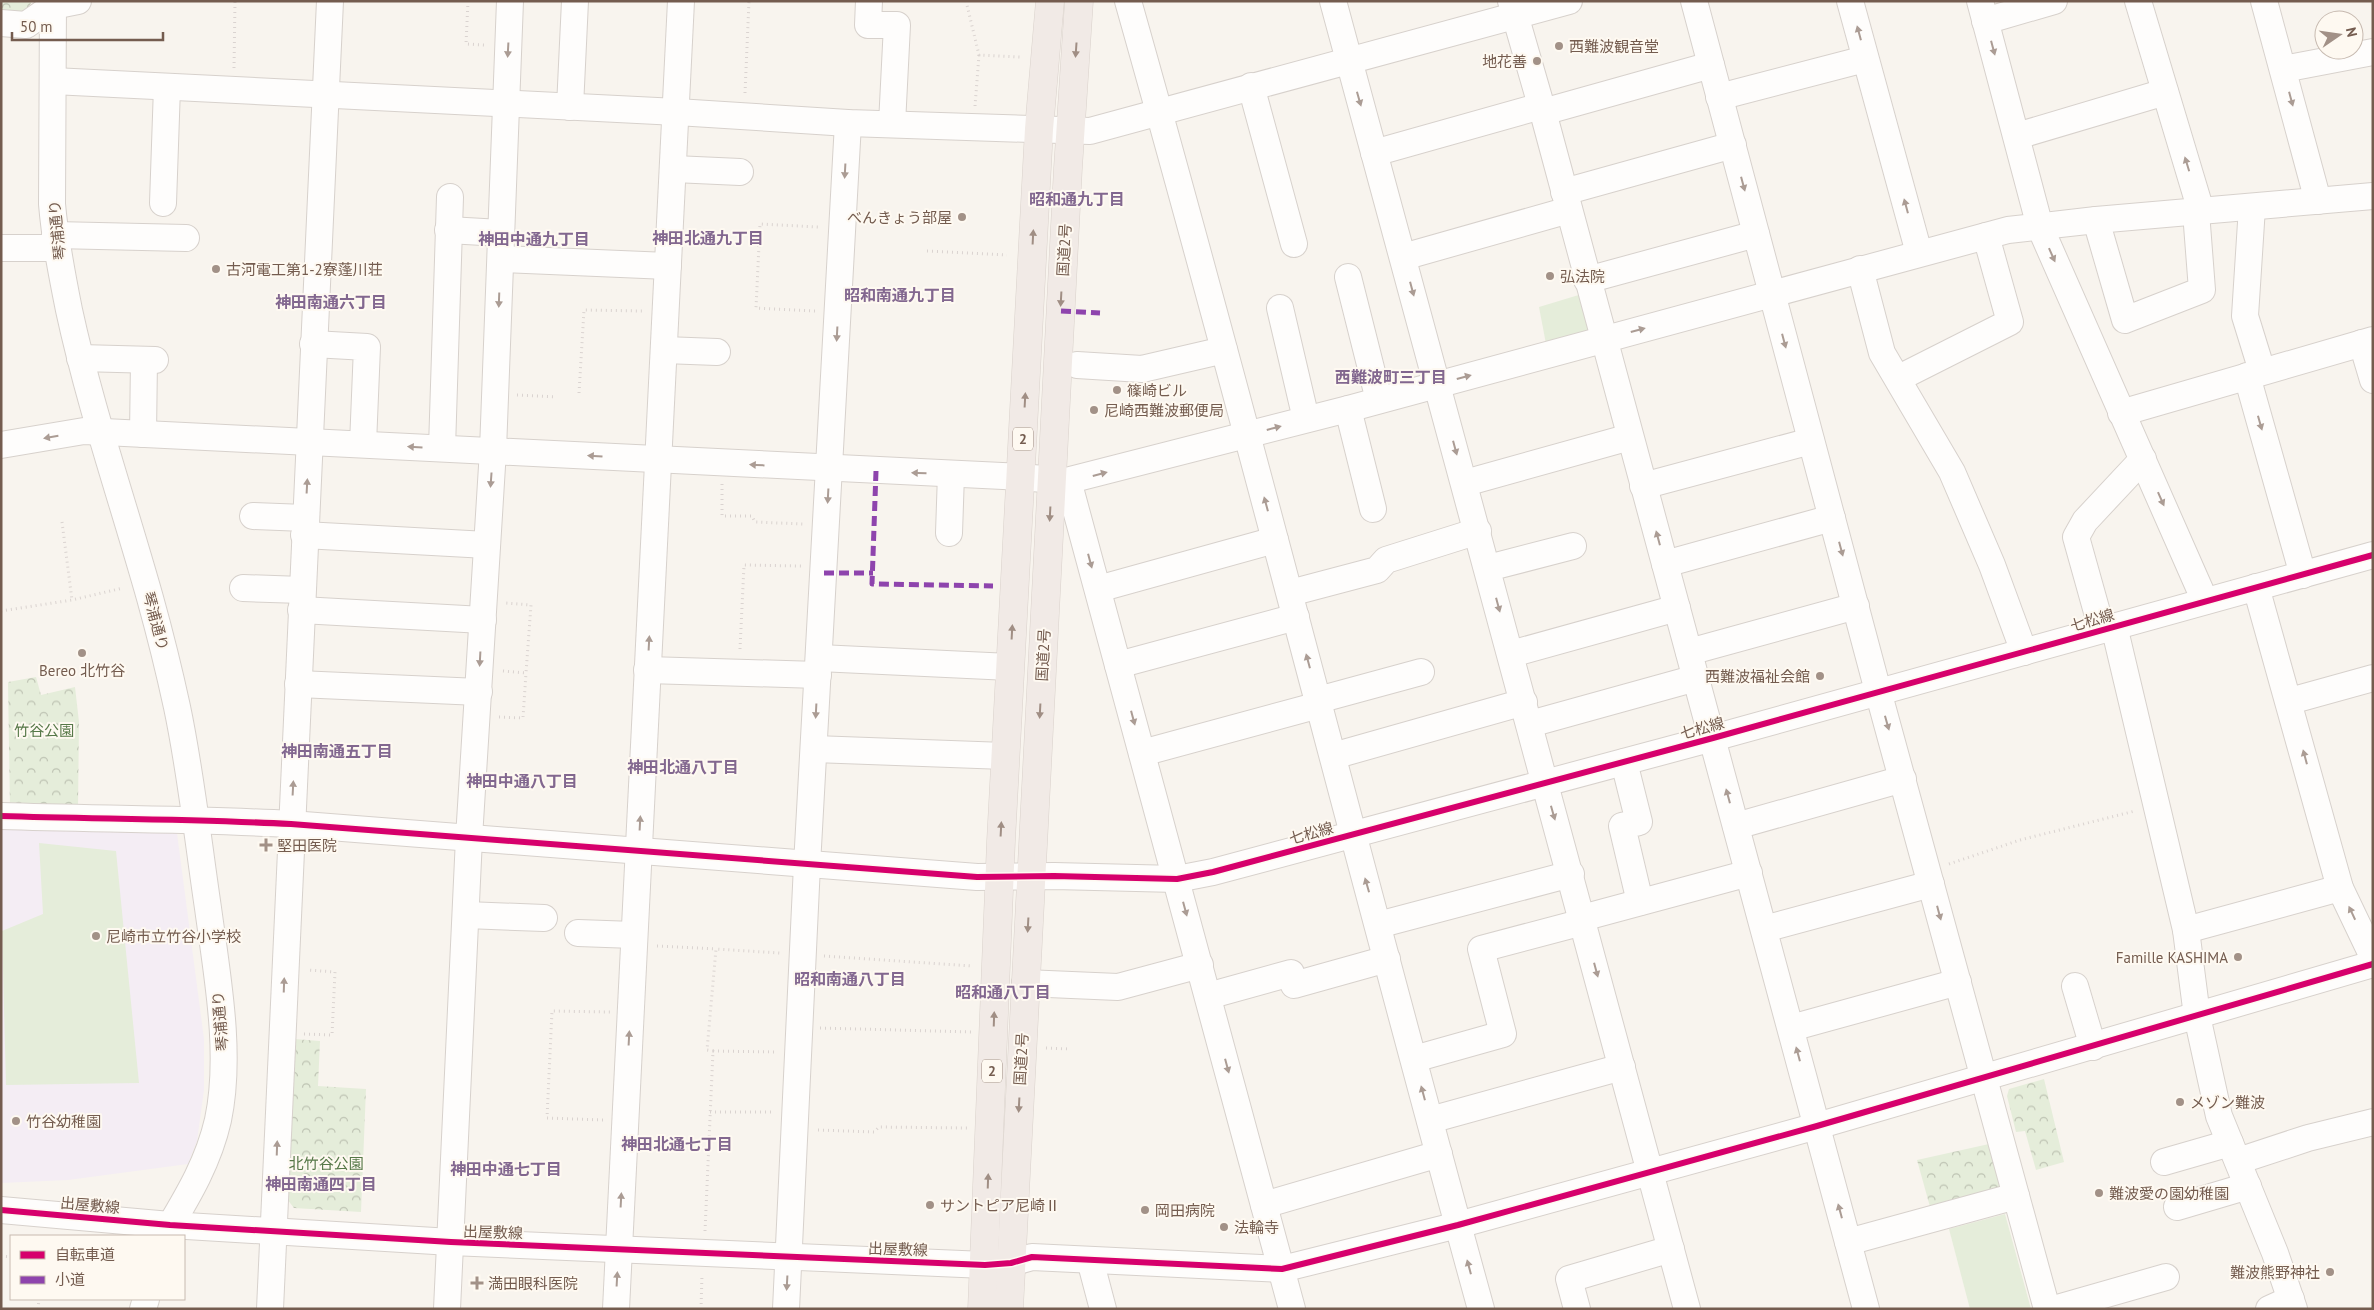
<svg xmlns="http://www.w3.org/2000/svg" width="2374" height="1310" font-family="'PT Sans','Noto Sans JP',sans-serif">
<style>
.education{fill:#f4edf4}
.grass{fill:#e5edda}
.park{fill:url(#park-crowns)}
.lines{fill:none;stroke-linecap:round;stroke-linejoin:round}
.minor-casing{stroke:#d7d1cc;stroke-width:28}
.highway-casing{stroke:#d9d1cb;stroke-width:29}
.path{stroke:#dad3d0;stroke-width:3;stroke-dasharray:1 4;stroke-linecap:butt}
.minor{stroke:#fefdfc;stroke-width:26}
.highway{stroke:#f1eae6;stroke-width:28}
.quiet{stroke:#8e44ad;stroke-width:5;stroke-dasharray:10 5;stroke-linecap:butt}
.cycleway-casing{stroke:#fef9f1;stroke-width:9}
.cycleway{stroke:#d6006c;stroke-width:6}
.oneway{fill:#ab9c94}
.oneway2{fill:#a08e84}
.poi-dot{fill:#a29187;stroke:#fef9f1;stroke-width:2}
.labels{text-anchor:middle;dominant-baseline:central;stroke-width:4;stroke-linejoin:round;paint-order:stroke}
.shield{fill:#fef9f1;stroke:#9d8b80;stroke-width:1}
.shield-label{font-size:14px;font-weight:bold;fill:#745c4f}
.poi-label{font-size:15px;fill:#745c4f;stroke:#fef9f1;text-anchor:start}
.street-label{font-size:15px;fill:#745c4f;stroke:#fef9f1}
.park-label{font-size:15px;fill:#567848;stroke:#fef9f1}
.neighbourhood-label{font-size:16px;font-weight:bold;fill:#82678f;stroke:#fef9f1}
</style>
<defs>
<pattern id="park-crowns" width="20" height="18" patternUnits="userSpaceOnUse" patternTransform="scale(1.25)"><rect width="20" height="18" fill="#e5edda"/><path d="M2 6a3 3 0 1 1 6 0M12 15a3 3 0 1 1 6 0" fill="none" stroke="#bec3b3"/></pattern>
</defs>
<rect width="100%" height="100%" fill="#f8f4ee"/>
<path class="education" d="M 1,825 L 177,833 L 204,1039 L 204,1090 L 197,1141 L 188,1164 L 68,1180 L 1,1183 Z"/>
<g class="grass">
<path d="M 1582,294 L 1590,325 L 1587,334 L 1546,344 L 1539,307 Z"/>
<path d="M 39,843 L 116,851 L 139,1083 L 6,1085 L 2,931 L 43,914 Z"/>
<path d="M 2005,1214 L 2031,1309 L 1970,1309 L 1949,1229 Z"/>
</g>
<g class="park">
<path d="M 1,1 L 32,1 L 25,15 L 1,13 Z"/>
<path d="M 36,677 L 41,695 L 75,687 L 79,722 L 78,809 L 10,809 L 8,682 Z"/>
<path d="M 294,1039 L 320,1041 L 318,1086 L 366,1089 L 361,1212 L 294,1208 L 287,1199 Z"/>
<path d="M 2044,1079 L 2064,1162 L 2036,1170 L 2025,1131 L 2016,1132 L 2007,1096 L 2009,1089 Z"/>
<path d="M 1989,1144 L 2002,1193 L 1932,1214 L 1917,1160 Z"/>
</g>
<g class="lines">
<defs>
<g id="minor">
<path d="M 53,1 L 52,204 C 55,240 62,275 69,310 C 90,407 123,502 150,598 C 160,634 169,670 177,707 C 191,773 198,841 208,908 C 217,975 232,1054 218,1120 C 208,1164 186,1199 164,1236"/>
<path d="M 869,1 L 868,25 L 897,25 L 892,124"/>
<path d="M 1128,1 C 1251,436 1361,874 1481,1309"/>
<path d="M 1333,1 L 1687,1309"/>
<path d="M 1511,1 L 1543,112 L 1866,1309"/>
<path d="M 1694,1 L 1878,691 L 2047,1309"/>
<path d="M 1850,1 L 1919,253"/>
<path d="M 1980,1 L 2040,227 L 2205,601"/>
<path d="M 2138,1 L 2201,211"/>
<path d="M 2264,1 L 2318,201"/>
<path d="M 1985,21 L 2054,1"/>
<path d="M 1,23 L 26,25 L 53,6 L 78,1"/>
<path d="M 2283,69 L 2373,52"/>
<path d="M 53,81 L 677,112 L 848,123 L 1090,131 L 1569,1"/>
<path d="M 1251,86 L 1294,244"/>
<path d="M 1719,97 L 1865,59"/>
<path d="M 570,107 L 575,1"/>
<path d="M 1543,112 L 1711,65"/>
<path d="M 2017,136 L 2165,92"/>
<path d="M 1374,153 L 1541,106"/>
<path d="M 674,169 L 740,172"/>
<path d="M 1564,192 L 1733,145"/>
<path d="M 163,203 L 167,87"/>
<path d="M 2252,207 L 2245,316 L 2262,371"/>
<path d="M 2096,220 L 2125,320 L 2202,290 L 2196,212"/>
<path d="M 448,230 L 501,233"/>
<path d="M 55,235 L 186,238"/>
<path d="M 1,248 L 57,248"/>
<path d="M 1403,257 L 1569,210"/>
<path d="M 501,259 L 668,266"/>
<path d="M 1860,269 L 1882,353 L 1952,472 L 1992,565 L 2024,652"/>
<path d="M 1348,277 L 1379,400"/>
<path d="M 1587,280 L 1756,234"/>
<path d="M 1280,308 L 1306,419"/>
<path d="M 2362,343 L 2373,380"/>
<path d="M 313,344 L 367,347 L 363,444"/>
<path d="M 664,350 L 717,352"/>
<path d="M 80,358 L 155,360"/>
<path d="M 1077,365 L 1142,369 L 1224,350"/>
<path d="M 2247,376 L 2303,575"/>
<path d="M 1899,378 L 2010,322 L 1986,236"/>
<path d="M 1348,409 L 1373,509"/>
<path d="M 2121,413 L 2373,340"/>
<path d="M 143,434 L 144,360"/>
<path d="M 1,445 L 84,431 L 1021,477 L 1066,481 L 1348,409 L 2008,230 L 2096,220 L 2373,196"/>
<path d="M 442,448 L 450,197"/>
<path d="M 1066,481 L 1070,488 L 1292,1309"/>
<path d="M 1465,483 L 1630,437"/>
<path d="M 1643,486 L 1811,441"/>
<path d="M 253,516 L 305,518"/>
<path d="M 949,533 L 951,474"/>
<path d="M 304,535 L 487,545"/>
<path d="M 1665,564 L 1832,518"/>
<path d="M 1488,568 L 1573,546"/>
<path d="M 2256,587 L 2340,888 L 2373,957"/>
<path d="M 243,588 L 302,590"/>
<path d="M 1098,589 L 1275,540"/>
<path d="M 1290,593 L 1377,570 L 1386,560 L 1478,531"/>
<path d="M 301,610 L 483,620"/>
<path d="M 2114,626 L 2186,930 L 2197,1016 L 2219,1116 L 2275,1253 L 2294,1309"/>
<path d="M 2102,630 L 2076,537 L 2085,521 L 2143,459"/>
<path d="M 1689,652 L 1856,606"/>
<path d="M 1511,654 L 1677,608"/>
<path d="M 819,658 L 1010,667"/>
<path d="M 1118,665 L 1296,617"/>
<path d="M 647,670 L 818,675"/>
<path d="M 298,684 L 479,692"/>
<path d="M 1318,700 L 1421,672"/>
<path d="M 2290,701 L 2373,678"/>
<path d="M 1530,724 L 1696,678"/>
<path d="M 814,749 L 1005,756"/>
<path d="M 1142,753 L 1319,705"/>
<path d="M 1333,756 L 1524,702"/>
<path d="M 1624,762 L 1639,822 L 1622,826 L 1640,902"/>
<path d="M 1,816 C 98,819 194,819 291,824 L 977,877 L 1054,876 L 1177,879 L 1213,872 L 1713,738 L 2373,555"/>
<path d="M 1736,826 L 1903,779"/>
<path d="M 466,915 L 544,918"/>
<path d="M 1582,918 L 1749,873"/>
<path d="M 1378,925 L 1571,874"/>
<path d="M 1764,929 L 1931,884"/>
<path d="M 2186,930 L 2340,888"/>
<path d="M 578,933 L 634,935"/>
<path d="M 1025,983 L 1118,987 L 1200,965"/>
<path d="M 2075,986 L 2093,1047"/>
<path d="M 1208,996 L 1291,973 L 1294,985 L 1387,959"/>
<path d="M 1791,1028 L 1958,982"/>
<path d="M 1414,1059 L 1503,1034 L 1481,949 L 1583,922"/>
<path d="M 1430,1120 L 1622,1067"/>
<path d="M 2238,1161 L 2308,1138 L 2373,1122"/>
<path d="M 2164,1162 L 2230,1143"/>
<path d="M 1264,1205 L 1439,1154"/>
<path d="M 2177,1207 L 2248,1186"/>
<path d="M 1,1210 L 170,1225 L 451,1242 L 985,1265 L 1011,1263 L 1032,1257 L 1282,1269 L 1458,1225 L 1817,1126 L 2373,964"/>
<path d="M 1848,1242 L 2016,1196"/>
<path d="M 1090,1260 L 1103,1309"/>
<path d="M 143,1309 L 146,1299"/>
<path d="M 270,1309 L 330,1"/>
<path d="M 447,1309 L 469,838 L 493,450 L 510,1"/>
<path d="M 616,1309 L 681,1"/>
<path d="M 786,1309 L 807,865 L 848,123"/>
<path d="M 1577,1309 L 1569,1279 L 1671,1249"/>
<path d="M 2054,1309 L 2166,1277"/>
<path d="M 2269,1309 L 2291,1299"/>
</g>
<g id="highway">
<path d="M 982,1309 L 1001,841 L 1039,129 L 1050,1"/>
<path d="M 1009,1309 L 1068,168 L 1079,1"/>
</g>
</defs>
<use href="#minor" class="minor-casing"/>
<use href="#highway" class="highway-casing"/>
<g class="path">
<path d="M 468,1 L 466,44 L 485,45"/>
<path d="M 966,1 L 979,55 L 1021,57"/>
<path d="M 234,68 L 235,1"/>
<path d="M 745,93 L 749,1"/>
<path d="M 975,106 L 979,55"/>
<path d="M 927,251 L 1007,255"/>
<path d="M 815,311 L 756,308 L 760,224 L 819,227"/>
<path d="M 579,393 L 584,310 L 643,311"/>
<path d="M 517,395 L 556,397"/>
<path d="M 722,484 L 722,516 L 752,516 L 755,522 L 803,524"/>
<path d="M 62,522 L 72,600"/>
<path d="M 1,611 L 72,600 L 123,588"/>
<path d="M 740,649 L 744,565 L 801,566"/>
<path d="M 503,671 L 526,673 L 531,605 L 505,603"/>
<path d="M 499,717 L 523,718 L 526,673"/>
<path d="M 1949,864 L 2020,840 L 2135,811"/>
<path d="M 657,946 L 716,949"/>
<path d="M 824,956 L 972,966"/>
<path d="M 820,1028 L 972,1032"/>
<path d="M 304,1034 L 332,1035 L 335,972 L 308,970"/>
<path d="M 1046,1048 L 1070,1049"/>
<path d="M 713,1051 L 777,1052"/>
<path d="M 710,1112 L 773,1112"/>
<path d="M 603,1120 L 547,1118 L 552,1011 L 610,1012"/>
<path d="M 818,1130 L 874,1132 L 879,1127 L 967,1128"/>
<path d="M 705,1231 L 713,1051 L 707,1050 L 716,949 L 780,953"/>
<path d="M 1,1256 L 11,1257"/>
<path d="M 38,1309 L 39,1299"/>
<path d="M 701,1309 L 702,1274"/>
</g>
<use href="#minor" class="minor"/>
<use href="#highway" class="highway"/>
<g class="quiet">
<path d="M 1061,311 L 1100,313"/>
<path d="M 876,471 L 872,584 L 993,586"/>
<path d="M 824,573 L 873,573"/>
</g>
<defs>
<g id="cycleway">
<path d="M 1,816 C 98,819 194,819 291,824 L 977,877 L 1054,876 L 1177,879 L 1213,872 L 1713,738 L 2373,555"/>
<path d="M 1,1210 L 170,1225 L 451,1242 L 985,1265 L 1011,1263 L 1032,1257 L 1282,1269 L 1458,1225 L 1817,1126 L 2373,964"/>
</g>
</defs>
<use href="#cycleway" class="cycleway-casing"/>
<use href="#cycleway" class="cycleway"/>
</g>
<defs><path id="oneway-solid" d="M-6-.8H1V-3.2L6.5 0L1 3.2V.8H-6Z" transform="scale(1.25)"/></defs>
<g class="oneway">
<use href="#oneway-solid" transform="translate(1859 33) rotate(-105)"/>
<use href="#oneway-solid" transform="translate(1993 48) rotate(75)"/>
<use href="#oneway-solid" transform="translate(508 50) rotate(93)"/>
<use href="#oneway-solid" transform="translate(1359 99) rotate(74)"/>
<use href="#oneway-solid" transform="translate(2291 99) rotate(75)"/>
<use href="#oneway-solid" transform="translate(2187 164) rotate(-107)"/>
<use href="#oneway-solid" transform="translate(845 171) rotate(93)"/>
<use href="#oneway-solid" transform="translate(1743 184) rotate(75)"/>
<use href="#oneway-solid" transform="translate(1906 206) rotate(-105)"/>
<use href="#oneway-solid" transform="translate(2052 255) rotate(66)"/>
<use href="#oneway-solid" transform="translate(1412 289) rotate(75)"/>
<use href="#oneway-solid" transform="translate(499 300) rotate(92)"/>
<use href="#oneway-solid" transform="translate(1638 330) rotate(-15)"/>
<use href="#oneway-solid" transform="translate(837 334) rotate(93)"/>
<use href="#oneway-solid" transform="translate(1784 341) rotate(75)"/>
<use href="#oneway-solid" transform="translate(1464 377) rotate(-15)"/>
<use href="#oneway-solid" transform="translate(2260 423) rotate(74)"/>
<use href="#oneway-solid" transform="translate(1274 428) rotate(-15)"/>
<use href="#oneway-solid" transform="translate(51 437) rotate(170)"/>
<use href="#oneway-solid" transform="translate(415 447) rotate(-177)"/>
<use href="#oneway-solid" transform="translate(1455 448) rotate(75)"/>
<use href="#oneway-solid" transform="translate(595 456) rotate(-176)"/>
<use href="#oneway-solid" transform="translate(757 465) rotate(-177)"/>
<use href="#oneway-solid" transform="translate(919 473) rotate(-178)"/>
<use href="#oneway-solid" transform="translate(1100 474) rotate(-15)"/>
<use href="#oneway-solid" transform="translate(491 480) rotate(94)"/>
<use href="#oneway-solid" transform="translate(307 486) rotate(-87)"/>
<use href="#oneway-solid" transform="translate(828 496) rotate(93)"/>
<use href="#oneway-solid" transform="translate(2161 499) rotate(66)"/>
<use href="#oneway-solid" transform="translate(1266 504) rotate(-105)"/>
<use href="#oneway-solid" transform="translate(1658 538) rotate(-105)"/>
<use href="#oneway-solid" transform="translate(1841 549) rotate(75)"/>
<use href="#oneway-solid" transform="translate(1090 561) rotate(75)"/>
<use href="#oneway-solid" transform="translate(1498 605) rotate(75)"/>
<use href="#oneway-solid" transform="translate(649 643) rotate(-87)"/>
<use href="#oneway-solid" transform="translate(480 659) rotate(93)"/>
<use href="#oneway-solid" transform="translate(1308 661) rotate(-105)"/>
<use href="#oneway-solid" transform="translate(816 711) rotate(93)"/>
<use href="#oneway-solid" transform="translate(1133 718) rotate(75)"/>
<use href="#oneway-solid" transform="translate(1887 723) rotate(74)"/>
<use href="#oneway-solid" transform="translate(2305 757) rotate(-105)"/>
<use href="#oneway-solid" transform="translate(293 788) rotate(-87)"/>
<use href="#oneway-solid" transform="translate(1728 796) rotate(-105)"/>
<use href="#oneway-solid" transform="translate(1553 813) rotate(74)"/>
<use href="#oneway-solid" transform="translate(640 823) rotate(-87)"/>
<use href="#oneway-solid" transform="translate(1367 885) rotate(-106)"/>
<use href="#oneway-solid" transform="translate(1185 909) rotate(75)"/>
<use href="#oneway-solid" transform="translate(1939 913) rotate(75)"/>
<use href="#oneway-solid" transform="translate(2352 913) rotate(-115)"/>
<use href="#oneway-solid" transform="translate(1596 970) rotate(75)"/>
<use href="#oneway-solid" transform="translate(284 985) rotate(-88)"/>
<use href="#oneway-solid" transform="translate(629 1038) rotate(-87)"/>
<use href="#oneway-solid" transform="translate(1798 1054) rotate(-105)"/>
<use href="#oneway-solid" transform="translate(1227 1066) rotate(75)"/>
<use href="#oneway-solid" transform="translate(1423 1093) rotate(-105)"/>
<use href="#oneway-solid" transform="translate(277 1148) rotate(-88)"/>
<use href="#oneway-solid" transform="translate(621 1200) rotate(-87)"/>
<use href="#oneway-solid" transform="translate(1840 1211) rotate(-105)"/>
<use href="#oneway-solid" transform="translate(1469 1267) rotate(-105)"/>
<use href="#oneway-solid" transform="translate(617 1279) rotate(-87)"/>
<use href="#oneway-solid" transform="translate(787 1283) rotate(93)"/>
</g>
<g class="oneway2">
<use href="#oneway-solid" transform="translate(1076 50) rotate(94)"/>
<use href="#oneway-solid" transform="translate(1033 237) rotate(-87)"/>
<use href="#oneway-solid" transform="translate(1061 299) rotate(93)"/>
<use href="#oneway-solid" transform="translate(1025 400) rotate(-87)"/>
<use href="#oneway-solid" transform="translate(1050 514) rotate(93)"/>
<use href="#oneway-solid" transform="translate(1012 632) rotate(-87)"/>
<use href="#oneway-solid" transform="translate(1040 711) rotate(93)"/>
<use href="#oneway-solid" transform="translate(1001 829) rotate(-87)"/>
<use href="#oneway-solid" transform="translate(1028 925) rotate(93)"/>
<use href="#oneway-solid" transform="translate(994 1019) rotate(-88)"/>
<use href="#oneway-solid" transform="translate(1019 1105) rotate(93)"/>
<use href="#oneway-solid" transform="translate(988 1181) rotate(-88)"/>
</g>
<g class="poi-dot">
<circle cx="1559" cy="46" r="5"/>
<circle cx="1537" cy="61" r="5"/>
<circle cx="962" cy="217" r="5"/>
<circle cx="216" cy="269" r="5"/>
<circle cx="1550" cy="276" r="5"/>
<circle cx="1117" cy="390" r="5"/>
<circle cx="1094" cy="410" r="5"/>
<circle cx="82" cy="653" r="5"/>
<circle cx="1820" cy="676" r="5"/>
<path d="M263.5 837.5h5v5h5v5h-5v5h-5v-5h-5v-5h5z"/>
<circle cx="96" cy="936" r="5"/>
<circle cx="2238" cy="957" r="5"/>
<circle cx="2180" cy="1102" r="5"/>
<circle cx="16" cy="1121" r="5"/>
<circle cx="2099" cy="1193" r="5"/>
<circle cx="930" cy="1205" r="5"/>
<circle cx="1145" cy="1210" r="5"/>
<circle cx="1224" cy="1227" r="5"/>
<circle cx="2330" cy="1272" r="5"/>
<path d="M474.5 1275.5h5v5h5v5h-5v5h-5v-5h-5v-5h5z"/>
</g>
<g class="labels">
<g class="shield">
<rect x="1013" y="427.5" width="20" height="23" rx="4"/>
<rect x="982" y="1059.5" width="20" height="23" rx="4"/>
</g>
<g class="shield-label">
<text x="1023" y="439">2</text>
<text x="992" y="1071">2</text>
</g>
<g class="poi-label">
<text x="1569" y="46">西難波観音堂</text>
<text x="1527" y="61" text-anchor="end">地花善</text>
<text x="952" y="217" text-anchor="end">べんきょう部屋</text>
<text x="226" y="269">古河電工第1-2寮蓬川荘</text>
<text x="1560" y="276">弘法院</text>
<text x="1127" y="390">篠崎ビル</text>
<text x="1104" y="410">尼崎西難波郵便局</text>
<text x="82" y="670" text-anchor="middle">Bereo 北竹谷</text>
<text x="1810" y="676" text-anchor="end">西難波福祉会館</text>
<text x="277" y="845">堅田医院</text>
<text x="106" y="936">尼崎市立竹谷小学校</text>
<text x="2228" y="957" text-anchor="end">Famille KASHIMA</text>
<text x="2190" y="1102">メゾン難波</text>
<text x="26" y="1121">竹谷幼稚園</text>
<text x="2109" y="1193">難波愛の園幼稚園</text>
<text x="940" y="1205">サントピア尼崎Ⅱ</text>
<text x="1155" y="1210">岡田病院</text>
<text x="1234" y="1227">法輪寺</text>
<text x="2320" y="1272" text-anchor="end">難波熊野神社</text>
<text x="488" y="1283">満田眼科医院</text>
</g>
<g class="street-label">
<text transform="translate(57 230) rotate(-96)">琴浦通り</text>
<text transform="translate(1064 250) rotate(-87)">国道2号</text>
<text transform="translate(2092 620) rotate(-16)">七松線</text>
<text transform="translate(156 621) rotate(75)">琴浦通り</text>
<text transform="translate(1043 655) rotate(-87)">国道2号</text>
<text transform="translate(1702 728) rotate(-15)">七松線</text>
<text transform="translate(1311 833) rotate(-15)">七松線</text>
<text transform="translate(220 1021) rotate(-95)">琴浦通り</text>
<text transform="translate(1021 1059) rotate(-87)">国道2号</text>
<text transform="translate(90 1205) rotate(5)">出屋敷線</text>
<text transform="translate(493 1232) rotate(2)">出屋敷線</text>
<text transform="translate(898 1249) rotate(2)">出屋敷線</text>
</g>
<g class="park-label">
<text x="44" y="730">竹谷公園</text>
<text x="326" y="1163">北竹谷公園</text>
</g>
<g class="neighbourhood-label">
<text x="1077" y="199">昭和通九丁目</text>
<text x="708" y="238">神田北通九丁目</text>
<text x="534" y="239">神田中通九丁目</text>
<text x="900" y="295">昭和南通九丁目</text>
<text x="331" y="302">神田南通六丁目</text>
<text x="1391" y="377">西難波町三丁目</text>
<text x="337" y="751">神田南通五丁目</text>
<text x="683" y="767">神田北通八丁目</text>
<text x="522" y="781">神田中通八丁目</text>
<text x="850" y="979">昭和南通八丁目</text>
<text x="1003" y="992">昭和通八丁目</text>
<text x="677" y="1144">神田北通七丁目</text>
<text x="506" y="1169">神田中通七丁目</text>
<text x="321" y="1184">神田南通四丁目</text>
</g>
</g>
<rect width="2374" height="1310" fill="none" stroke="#745c4f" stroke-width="5"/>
<rect x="10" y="1235" width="175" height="65" fill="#fef9f1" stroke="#c7bab0"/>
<rect x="20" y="1251" width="25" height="8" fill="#d6006c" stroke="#c7bab0"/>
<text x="55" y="1260" font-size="15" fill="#745c4f">自転車道</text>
<rect x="20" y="1276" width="25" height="8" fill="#8e44ad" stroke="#c7bab0"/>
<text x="55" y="1285" font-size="15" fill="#745c4f">小道</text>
<g transform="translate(2339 35) rotate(77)"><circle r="24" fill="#fef9f1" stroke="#c7bab0"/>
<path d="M0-4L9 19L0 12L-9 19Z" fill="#a29187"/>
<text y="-8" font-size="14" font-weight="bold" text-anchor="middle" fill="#745c4f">N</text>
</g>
<path d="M12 32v8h151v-8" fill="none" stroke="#745c4f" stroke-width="2.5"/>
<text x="20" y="32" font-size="15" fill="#745c4f" stroke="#fef9f1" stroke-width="4" paint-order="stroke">50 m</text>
</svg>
